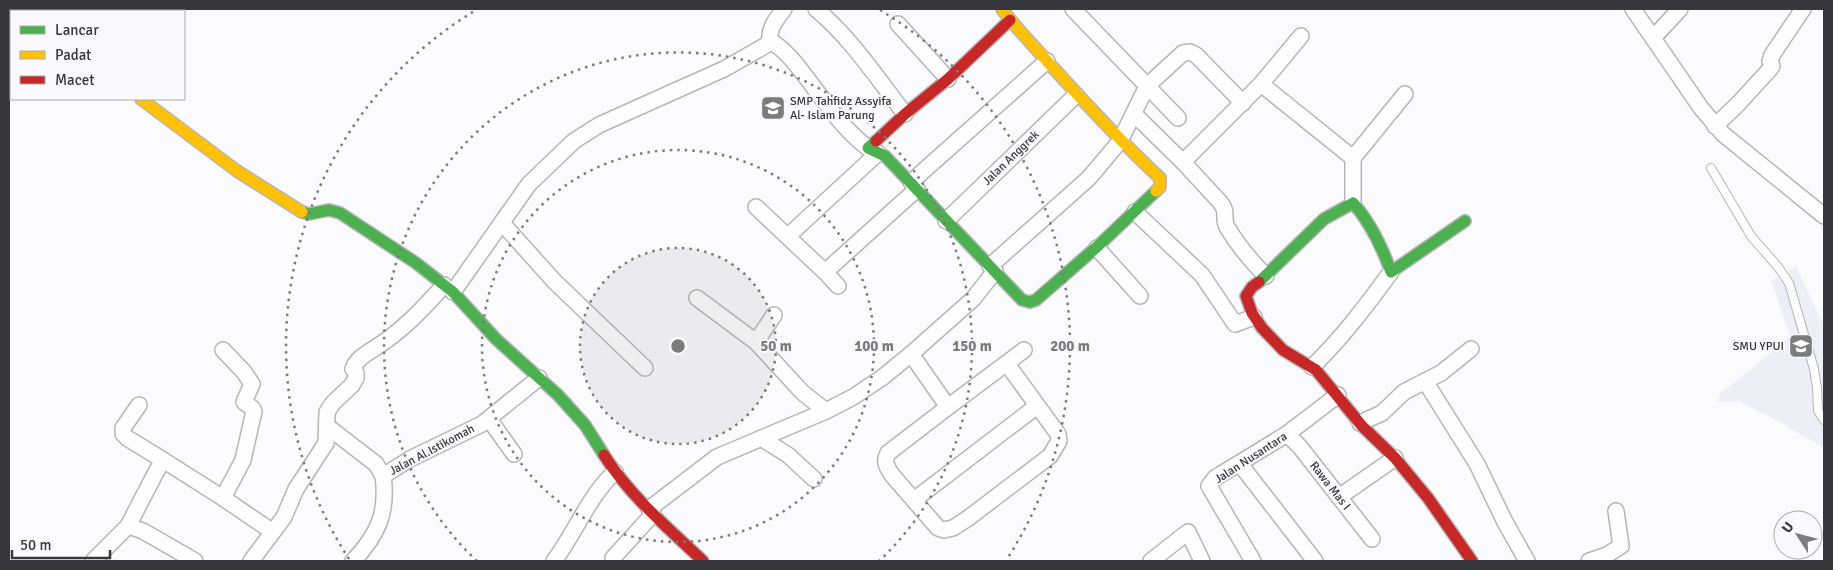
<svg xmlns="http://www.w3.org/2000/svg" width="1833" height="570" font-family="Signika,sans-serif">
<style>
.built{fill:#edeef6}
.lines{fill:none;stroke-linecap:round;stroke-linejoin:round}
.lane-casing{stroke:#b6b6b9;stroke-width:10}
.street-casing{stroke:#b6b6b9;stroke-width:18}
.fast-casing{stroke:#b6b6b9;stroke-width:14}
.slow-casing{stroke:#b6b6b9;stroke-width:14}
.jam-casing{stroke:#b6b6b9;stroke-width:14}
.lane{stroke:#fefeff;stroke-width:8}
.street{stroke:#fefeff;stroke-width:15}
.fast{stroke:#4caf50;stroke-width:11}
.slow{stroke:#ffc107;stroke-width:11}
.jam{stroke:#c62828;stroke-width:11}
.ring{fill:none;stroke:#7c7c7f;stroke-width:2.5;stroke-dasharray:2.5 5}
.labels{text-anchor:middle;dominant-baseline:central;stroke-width:4;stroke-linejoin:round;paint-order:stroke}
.poi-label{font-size:12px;fill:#37373b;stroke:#fafafe;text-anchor:start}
.street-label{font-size:12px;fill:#37373b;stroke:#fafafe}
.centre{fill:#7c7c7f;stroke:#fafafe;stroke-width:2.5}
.ring-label{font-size:15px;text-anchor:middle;font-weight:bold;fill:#7c7c7f;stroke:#fafafe;stroke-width:4;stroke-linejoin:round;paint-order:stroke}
</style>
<rect width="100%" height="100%" fill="#fbfbfd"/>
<path class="built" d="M 1796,266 L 1824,326 L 1824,448 L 1773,418 L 1739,401 L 1718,402 L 1720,394 L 1766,357 L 1790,336 L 1771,281 Z"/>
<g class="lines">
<defs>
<path id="lane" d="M 1711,168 L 1751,236 L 1778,267 L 1789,283 L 1814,369 L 1817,388 L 1818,411 L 1824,420"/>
<g id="street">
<path d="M 816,9 C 851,38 877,78 905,114"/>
<path d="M 1073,9 L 1178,118"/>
<path d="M 1633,9 L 1701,108 L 1723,134 L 1824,216"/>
<path d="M 898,24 L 948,79"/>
<path d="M 9,30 L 11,32"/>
<path d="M 1653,38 L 1680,9"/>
<path d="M 770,43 C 768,28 776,20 784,9"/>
<path d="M 1261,84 L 1353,158 L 1353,203"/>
<path d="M 1134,114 L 1183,162 L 1220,202 C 1229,213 1222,218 1227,227 C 1237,244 1252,262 1266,276"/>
<path d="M 1715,126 L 1738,104 L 1770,69 L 1772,66 L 1770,61 L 1772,55 L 1803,9"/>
<path d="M 1353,158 L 1405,94"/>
<path d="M 1183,162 L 1261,84 L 1301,36"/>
<path d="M 911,182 L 1047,61"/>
<path d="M 756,207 L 825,272 L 838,286"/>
<path d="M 1135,212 L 1202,275 L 1235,324 L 1254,317"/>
<path d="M 946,221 L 1076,95"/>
<path d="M 502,223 L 555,282 L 645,368"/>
<path d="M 788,236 L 878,153"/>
<path d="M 1097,248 L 1140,296"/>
<path d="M 990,266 L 1089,178 L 1120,141 L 1147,86 L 1183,53 L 1190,52 L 1196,55 L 1243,103"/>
<path d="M 825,272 L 917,189"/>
<path d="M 453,292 L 529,184 L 574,141 L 599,125 L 724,69 L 770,43 L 774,43 C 787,52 796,64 806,77 C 825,102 843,129 868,148"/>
<path d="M 697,298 L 756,342 L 803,393 L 826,411"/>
<path d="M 756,342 L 774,315"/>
<path d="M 223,350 L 244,372 L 252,384 L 244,402 L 252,408 L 254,411 L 243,460 L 223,498 L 273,532"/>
<path d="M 911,354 L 948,407 L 1024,350"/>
<path d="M 1312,367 C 1342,338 1366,306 1391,272"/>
<path d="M 1425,381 L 1477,464 L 1505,522 L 1527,561"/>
<path d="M 139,405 L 123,428 L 123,434 L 127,438 L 163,460"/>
<path d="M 948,407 L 888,453 C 883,462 887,467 892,475 L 938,528 L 944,530 L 953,528 L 967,519 L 1050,456 L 1059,441 L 1058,434 L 1007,364"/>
<path d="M 489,419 L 514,454"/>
<path d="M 1360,423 L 1382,413 L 1404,392 L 1441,373 L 1471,349"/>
<path d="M 328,427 L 376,464 L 383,476 L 410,459 L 482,424 L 539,378"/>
<path d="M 1287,434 L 1300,447 L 1372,539"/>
<path d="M 761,438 L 788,455 L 814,479"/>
<path d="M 1240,464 L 1315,561"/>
<path d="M 1339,497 L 1395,458"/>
<path d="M 914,500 L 1037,406"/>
<path d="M 649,509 L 717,457 L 826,411 L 853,397 L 883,377 L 911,354 L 973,299 L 995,271"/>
<path d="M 128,526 L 143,531 L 195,561"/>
<path d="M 613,558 L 653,514"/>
<path d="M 93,561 L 128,526 L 155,474 L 163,460 L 223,498"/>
<path d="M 251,561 L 284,517 L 296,489 L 326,443 L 327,412 L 333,403 L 352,385 L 356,378 L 356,373 L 353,369 C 356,359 366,354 375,348 C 402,331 423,309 444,285"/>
<path d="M 353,561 C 378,535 388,512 383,476"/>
<path d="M 554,561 C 575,533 590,494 615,472"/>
<path d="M 1151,561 L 1188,532 L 1202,561"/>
<path d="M 1253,561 L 1209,486 L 1215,478 L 1287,434 L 1338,395"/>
<path d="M 1589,561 L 1607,555 L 1621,546 L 1616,511"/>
</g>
<g id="fast">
<path d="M 876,141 L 868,148 L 885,156 L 1022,300 L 1030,302 L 1036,300 L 1099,245 L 1156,191"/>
<path d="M 302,212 L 309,214 L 329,210 L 340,213 L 416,263 L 453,292 L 496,339 L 558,395 L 585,425 L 604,455"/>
<path d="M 1259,282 L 1324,219 L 1353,203 C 1371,223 1382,247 1391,272 L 1465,221"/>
</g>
<g id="slow">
<path d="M 1002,9 C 1016,28 1032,44 1047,61 C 1084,102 1120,141 1160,178 L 1160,187 L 1156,191"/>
<path d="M 141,99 L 237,171 L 302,212"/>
</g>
<g id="jam">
<path d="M 876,141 L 905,114 L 948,79 L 1010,20"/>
<path d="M 1259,282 L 1252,287 L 1246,296 L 1252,313 L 1262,328 L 1283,350 L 1316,370 L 1362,426 L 1395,458 L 1428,498 L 1472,561"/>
<path d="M 604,455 C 630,496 668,528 703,561"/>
</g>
</defs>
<use href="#lane" class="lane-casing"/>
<use href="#street" class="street-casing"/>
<use href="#fast" class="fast-casing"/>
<use href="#slow" class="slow-casing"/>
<use href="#jam" class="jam-casing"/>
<use href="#lane" class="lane"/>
<use href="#street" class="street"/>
<use href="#fast" class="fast"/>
<use href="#slow" class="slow"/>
<use href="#jam" class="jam"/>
</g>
<circle cx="678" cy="346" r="98" fill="#7c7c7f" fill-opacity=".12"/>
<g class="ring">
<circle cx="678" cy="346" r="98"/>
<circle cx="678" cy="346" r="196"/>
<path d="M477 561A294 294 0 1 1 879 561"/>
<path d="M349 559A392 392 0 0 1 476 10M880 10A392 392 0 0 1 1007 559"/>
</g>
<defs>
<symbol id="school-square" viewBox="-11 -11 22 22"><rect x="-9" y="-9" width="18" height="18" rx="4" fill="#7c7c7f" stroke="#fafafe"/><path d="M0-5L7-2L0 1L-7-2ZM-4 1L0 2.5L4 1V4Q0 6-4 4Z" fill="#fff"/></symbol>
</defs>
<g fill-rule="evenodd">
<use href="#school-square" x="759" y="94" width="28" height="28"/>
<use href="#school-square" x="1787" y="332" width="28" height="28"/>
</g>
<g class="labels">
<g class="poi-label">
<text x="790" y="101">SMP Tahfidz Assyifa<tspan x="790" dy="14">Al- Islam Parung</tspan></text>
<text x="1784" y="346" text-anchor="end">SMU YPUI</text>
</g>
<g class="street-label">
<text transform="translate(1011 158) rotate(-44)">Jalan Anggrek</text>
<text transform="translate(432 450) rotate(-28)">Jalan Al.Istikomah</text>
<text transform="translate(1251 458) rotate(-33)">Jalan Nusantara</text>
<text transform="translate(1330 486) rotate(52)">Rawa Mas I</text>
</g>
</g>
<circle cx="678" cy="346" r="8" class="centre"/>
<g class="ring-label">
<text x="776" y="351">50 m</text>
<text x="874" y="351">100 m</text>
<text x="972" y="351">150 m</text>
<text x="1070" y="351">200 m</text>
</g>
<rect width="1833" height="570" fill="none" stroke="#37373b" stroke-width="20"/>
<rect x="10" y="10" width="175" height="90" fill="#fafafe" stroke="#acacb0"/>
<rect x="20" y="26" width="25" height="8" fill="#4caf50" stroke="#acacb0"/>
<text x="55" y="35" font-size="15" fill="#37373b">Lancar</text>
<rect x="20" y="51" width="25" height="8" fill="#ffc107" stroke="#acacb0"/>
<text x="55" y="60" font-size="15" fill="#37373b">Padat</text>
<rect x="20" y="76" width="25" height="8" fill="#c62828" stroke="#acacb0"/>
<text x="55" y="85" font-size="15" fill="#37373b">Macet</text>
<g transform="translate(1798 535) rotate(306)"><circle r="24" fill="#fafafe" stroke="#acacb0"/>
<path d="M0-4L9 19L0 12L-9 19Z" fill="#7c7c7f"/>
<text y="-8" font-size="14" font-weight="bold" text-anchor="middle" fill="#37373b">U</text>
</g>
<path d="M12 550v8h98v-8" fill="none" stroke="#37373b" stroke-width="2.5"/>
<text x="20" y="550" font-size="15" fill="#37373b" stroke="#fafafe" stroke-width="4" paint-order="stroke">50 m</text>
</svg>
